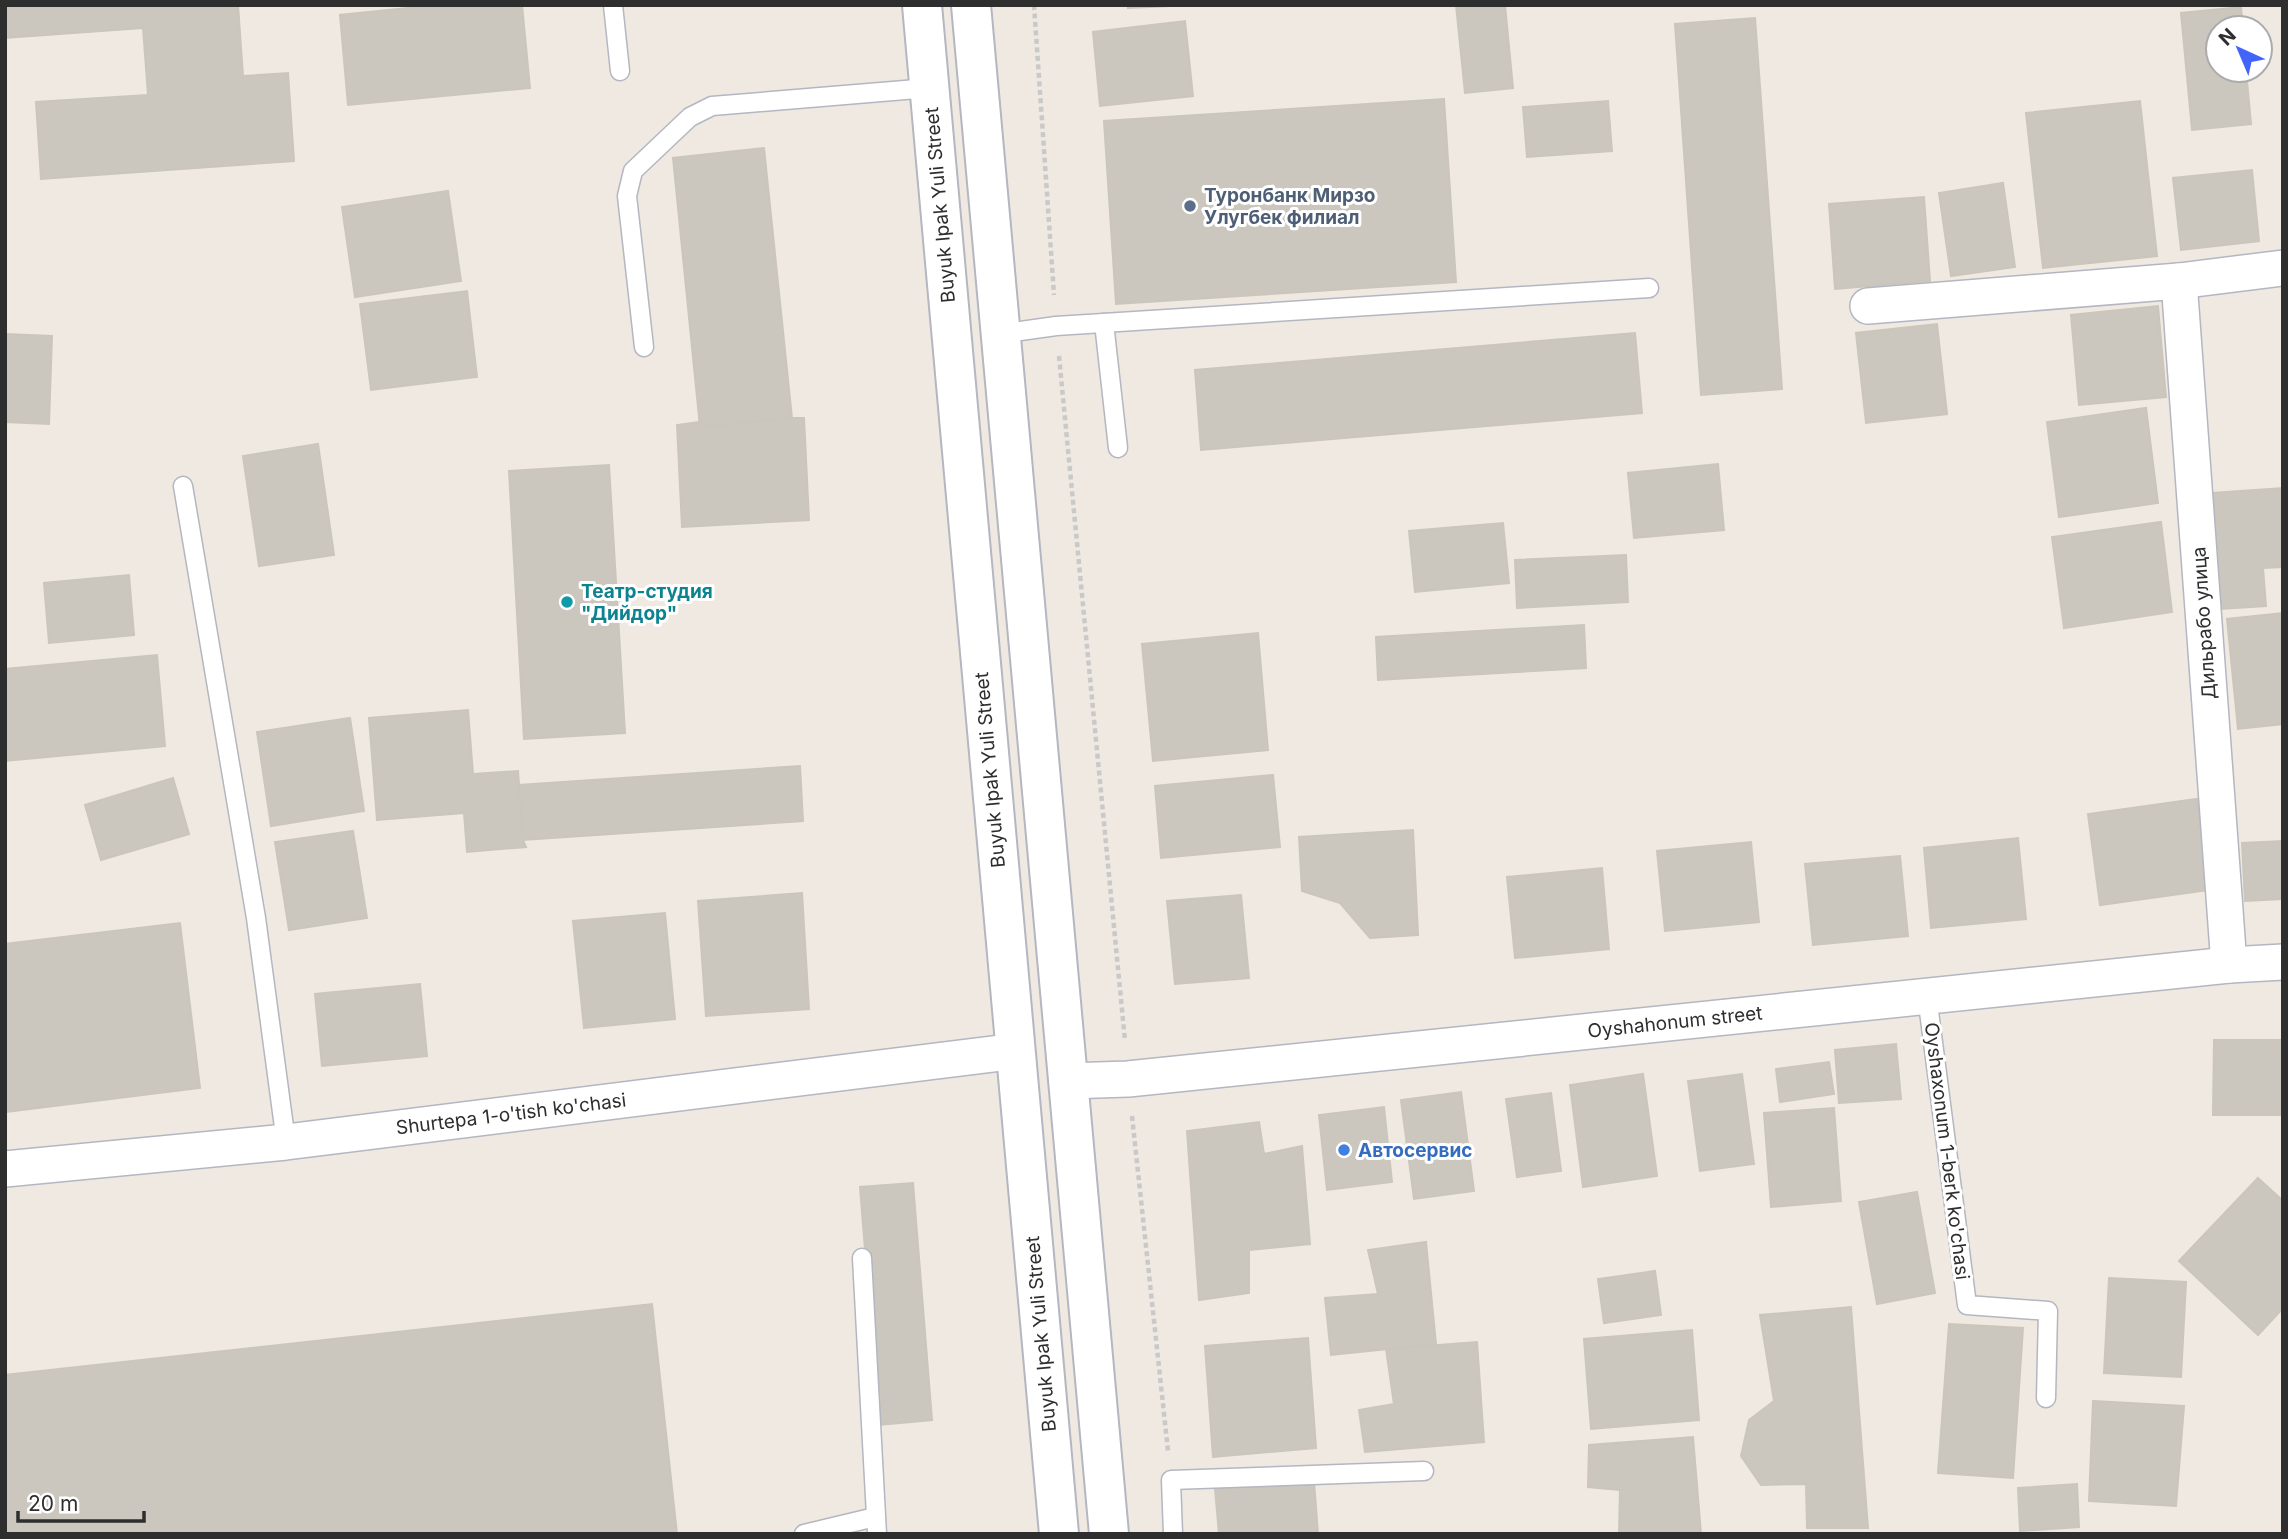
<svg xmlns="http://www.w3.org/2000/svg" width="2288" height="1539" font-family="Inter,sans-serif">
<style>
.building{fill:#cbc7bf;stroke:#cbc5ba;stroke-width:2}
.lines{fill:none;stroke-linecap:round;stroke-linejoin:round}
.lane-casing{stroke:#b4b7c1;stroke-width:21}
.street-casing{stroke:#b4b7c1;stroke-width:38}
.secondary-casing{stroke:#b4b7c1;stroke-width:42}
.path{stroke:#c9c9c9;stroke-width:4.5;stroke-dasharray:5 3.5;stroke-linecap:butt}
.lane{stroke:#fff;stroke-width:18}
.street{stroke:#fff;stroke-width:35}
.secondary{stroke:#fff;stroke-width:38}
.service-dot{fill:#5c6f8a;stroke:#fff;stroke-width:2.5}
.culture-dot{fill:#0f9aa8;stroke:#fff;stroke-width:2.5}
.shop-dot{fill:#3f7fe0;stroke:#fff;stroke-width:2.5}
.labels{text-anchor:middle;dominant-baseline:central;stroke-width:6;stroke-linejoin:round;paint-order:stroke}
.service-label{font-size:19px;font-weight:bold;fill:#4e5e75;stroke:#fff;text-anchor:start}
.street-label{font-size:19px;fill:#2e2e2e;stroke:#fff}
.culture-label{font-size:19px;font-weight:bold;fill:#0d838f;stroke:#fff;text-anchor:start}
.shop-label{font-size:19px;font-weight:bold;fill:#366cbe;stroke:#fff;text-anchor:start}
</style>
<rect width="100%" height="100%" fill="#efe9e1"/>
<g class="building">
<path d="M 5,5 L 238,5 L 243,76 L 288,73 L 294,161 L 41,179 L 36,102 L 148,95 L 143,28 L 5,38 Z"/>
<path d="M 437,5 L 522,5 L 530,88 L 348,105 L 340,15 Z"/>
<path d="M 1128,5 L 1194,5 L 1128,8 Z"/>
<path d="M 1456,5 L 1505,5 L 1513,88 L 1465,93 Z"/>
<path d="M 2241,7 L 2243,28 L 2218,28 L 2218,70 L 2246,70 L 2251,124 L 2192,130 L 2181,13 Z"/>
<path d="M 1755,18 L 1782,389 L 1701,395 L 1675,24 Z"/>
<path d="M 1185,21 L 1193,96 L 1100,106 L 1093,32 Z"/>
<path d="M 1444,99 L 1456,282 L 1116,304 L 1104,121 Z"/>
<path d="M 1608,101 L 1612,151 L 1527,157 L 1523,107 Z"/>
<path d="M 2140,101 L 2157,256 L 2043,268 L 2026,113 Z"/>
<path d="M 764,148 L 792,418 L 700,427 L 673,158 Z"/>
<path d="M 2252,170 L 2259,241 L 2181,250 L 2173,178 Z"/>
<path d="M 2003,183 L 2015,267 L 1951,276 L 1939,193 Z"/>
<path d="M 448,191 L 461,281 L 355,297 L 342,207 Z"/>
<path d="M 1924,197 L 1930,281 L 1835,289 L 1829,204 Z"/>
<path d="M 467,291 L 477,377 L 371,390 L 360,304 Z"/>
<path d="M 2158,306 L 2166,397 L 2079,405 L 2071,315 Z"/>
<path d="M 1937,324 L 1947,414 L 1866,423 L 1856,333 Z"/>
<path d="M 1635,333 L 1642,413 L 1201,450 L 1195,370 Z"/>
<path d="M 5,334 L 52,336 L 49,424 L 5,422 Z"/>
<path d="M 2146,408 L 2158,503 L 2059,517 L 2047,422 Z"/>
<path d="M 792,418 L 804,418 L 809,520 L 682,527 L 677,425 L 700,422 L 700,427 Z"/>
<path d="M 318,444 L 334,555 L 259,566 L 243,456 Z"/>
<path d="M 1718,464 L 1724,530 L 1634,538 L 1628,473 Z"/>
<path d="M 609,465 L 625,733 L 524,739 L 509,471 Z"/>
<path d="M 2283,488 L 2283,567 L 2263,568 L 2266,606 L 2220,609 L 2212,493 Z"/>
<path d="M 2161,522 L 2172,612 L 2064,628 L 2052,537 Z"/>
<path d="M 1503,523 L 1509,583 L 1415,592 L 1409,531 Z"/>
<path d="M 1626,555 L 1628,602 L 1517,608 L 1515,560 Z"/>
<path d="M 129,575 L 134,635 L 49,643 L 44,583 Z"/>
<path d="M 2283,613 L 2283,724 L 2238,729 L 2227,619 Z"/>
<path d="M 1584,625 L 1586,668 L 1378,680 L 1376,637 Z"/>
<path d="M 1258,633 L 1268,750 L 1153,761 L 1142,644 Z"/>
<path d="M 157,655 L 165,746 L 5,761 L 5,669 Z"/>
<path d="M 468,710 L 473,774 L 518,771 L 523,840 L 526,847 L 467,852 L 464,813 L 377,820 L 369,718 Z"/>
<path d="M 350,718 L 364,811 L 271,826 L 257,732 Z"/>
<path d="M 800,766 L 803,821 L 523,840 L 519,785 Z"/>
<path d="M 1273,775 L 1280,847 L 1161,858 L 1155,786 Z"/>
<path d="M 173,778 L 189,834 L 101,860 L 85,805 Z"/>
<path d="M 2197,799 L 2209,890 L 2100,905 L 2088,814 Z"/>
<path d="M 1413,830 L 1418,935 L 1370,938 L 1340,903 L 1302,891 L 1299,837 Z"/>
<path d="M 353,831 L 367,918 L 289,930 L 275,842 Z"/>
<path d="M 2018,838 L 2026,919 L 1931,928 L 1924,848 Z"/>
<path d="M 2283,841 L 2283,899 L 2245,901 L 2242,843 Z"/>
<path d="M 1751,842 L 1759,922 L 1665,931 L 1657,851 Z"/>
<path d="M 1900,856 L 1908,936 L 1813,945 L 1805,864 Z"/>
<path d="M 1602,868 L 1609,949 L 1515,958 L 1507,877 Z"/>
<path d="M 802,893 L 809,1009 L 706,1016 L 698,901 Z"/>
<path d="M 1241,895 L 1249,978 L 1175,984 L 1167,901 Z"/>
<path d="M 665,913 L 675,1019 L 584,1028 L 573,921 Z"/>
<path d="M 180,923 L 200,1088 L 5,1112 L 5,944 Z"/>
<path d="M 420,984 L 427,1056 L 322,1066 L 315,994 Z"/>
<path d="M 2214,1040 L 2283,1040 L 2283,1115 L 2213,1115 Z"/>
<path d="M 1896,1044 L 1901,1099 L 1839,1103 L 1835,1050 Z"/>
<path d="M 1829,1062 L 1834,1094 L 1780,1102 L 1776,1069 Z"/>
<path d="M 1643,1074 L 1657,1176 L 1583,1187 L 1570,1085 Z"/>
<path d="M 1742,1074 L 1754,1164 L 1700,1171 L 1688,1081 Z"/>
<path d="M 1461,1092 L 1474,1191 L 1414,1199 L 1401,1100 Z"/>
<path d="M 1551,1093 L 1561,1171 L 1517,1177 L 1506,1099 Z"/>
<path d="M 1384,1107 L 1392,1182 L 1327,1190 L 1319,1115 Z"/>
<path d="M 1834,1108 L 1841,1201 L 1771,1207 L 1764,1113 Z"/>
<path d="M 1259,1122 L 1264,1154 L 1302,1146 L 1310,1244 L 1249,1250 L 1249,1293 L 1199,1300 L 1187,1131 Z"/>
<path d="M 2258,1178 L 2283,1201 L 2283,1308 L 2258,1335 L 2179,1261 Z"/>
<path d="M 913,1183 L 932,1420 L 879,1425 L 860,1187 Z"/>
<path d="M 1917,1192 L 1935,1293 L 1877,1304 L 1859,1202 Z"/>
<path d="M 1426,1242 L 1436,1344 L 1331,1355 L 1325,1298 L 1378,1294 L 1368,1250 Z"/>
<path d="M 1655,1271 L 1661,1315 L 1604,1323 L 1598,1279 Z"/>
<path d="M 2109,1278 L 2186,1282 L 2181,1377 L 2104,1373 Z"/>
<path d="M 652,1304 L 677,1534 L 5,1534 L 5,1375 Z"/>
<path d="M 1851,1307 L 1868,1528 L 1807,1528 L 1806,1484 L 1761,1485 L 1741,1456 L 1749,1420 L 1774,1401 L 1760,1315 Z"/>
<path d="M 1949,1324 L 2023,1328 L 2013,1478 L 1938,1473 Z"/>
<path d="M 1692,1330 L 1699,1420 L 1591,1429 L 1584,1339 Z"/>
<path d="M 1308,1338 L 1316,1448 L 1213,1457 L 1205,1346 Z"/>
<path d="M 1477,1342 L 1484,1442 L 1365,1452 L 1359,1410 L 1394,1404 L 1386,1349 Z"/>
<path d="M 2093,1401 L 2184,1406 L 2176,1506 L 2089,1501 Z"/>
<path d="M 1693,1437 L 1701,1534 L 1619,1534 L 1620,1490 L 1588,1487 L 1589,1445 Z"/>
<path d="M 1314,1481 L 1318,1534 L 1219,1534 L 1215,1489 Z"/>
<path d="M 2077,1484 L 2079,1527 L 2020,1531 L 2018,1488 Z"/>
</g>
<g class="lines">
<defs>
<g id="lane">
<path d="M 613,5 L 620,71"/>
<path d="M 1104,323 L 1118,448"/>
<path d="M 1000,334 L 1056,326 L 1649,288"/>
<path d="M 644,347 L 627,196 L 633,171 L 690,117 L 712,106 L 929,88"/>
<path d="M 183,486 L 256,918 L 286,1142"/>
<path d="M 1927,996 L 1967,1305 L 2048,1311 L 2046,1398"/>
<path d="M 862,1258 L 877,1534"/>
<path d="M 804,1534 L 875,1517"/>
<path d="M 1173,1534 L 1171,1480 L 1424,1471"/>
</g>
<g id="street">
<path d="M 2179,281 L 2229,965"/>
<path d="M 1868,306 L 2179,281 L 2283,268"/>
<path d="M 1067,1081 L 1128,1079 L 2229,965 L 2283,962"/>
<path d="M 5,1169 L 286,1142 L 1016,1051"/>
</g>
<g id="secondary">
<path d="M 922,5 L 1059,1534"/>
<path d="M 971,5 L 1109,1534"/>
</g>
</defs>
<use href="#lane" class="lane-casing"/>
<use href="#street" class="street-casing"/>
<use href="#secondary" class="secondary-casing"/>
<g class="path">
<path d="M 1034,5 L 1054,295"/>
<path d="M 1059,356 L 1125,1041"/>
<path d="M 1132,1116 L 1168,1451"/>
</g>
<use href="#lane" class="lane"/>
<use href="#street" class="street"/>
<use href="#secondary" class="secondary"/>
</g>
<circle class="service-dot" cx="1190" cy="206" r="7"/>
<circle class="culture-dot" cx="567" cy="602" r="7"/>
<circle class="shop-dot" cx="1344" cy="1150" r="7"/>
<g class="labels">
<g class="service-label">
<text x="1204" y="195">Туронбанк Мирзо<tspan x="1204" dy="22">Улугбек филиал</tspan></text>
</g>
<g class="street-label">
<text transform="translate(940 205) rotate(-95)">Buyuk Ipak Yuli Street</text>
<text transform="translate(2204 623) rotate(-94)">Дильрабо улица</text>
<text transform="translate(990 770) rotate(-95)">Buyuk Ipak Yuli Street</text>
<text transform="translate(1675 1022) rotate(-6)">Oyshahonum street</text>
<text transform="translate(511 1114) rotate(-7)">Shurtepa 1-o'tish ko'chasi</text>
<text transform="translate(1947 1151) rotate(83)">Oyshaxonum 1-berk ko'chasi</text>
<text transform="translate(1041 1334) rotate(-95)">Buyuk Ipak Yuli Street</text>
</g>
<g class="culture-label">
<text x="581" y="591">Театр-студия<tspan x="581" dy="22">"Дийдор"</tspan></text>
</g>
<g class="shop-label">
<text x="1358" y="1150">Автосервис</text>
</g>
</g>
<rect width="2288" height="1539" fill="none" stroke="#2e2e2e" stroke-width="14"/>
<g transform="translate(2239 49) rotate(316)"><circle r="33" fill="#ffffff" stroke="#ababab" stroke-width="2"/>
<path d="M0-5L12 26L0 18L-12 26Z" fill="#4264fb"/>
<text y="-10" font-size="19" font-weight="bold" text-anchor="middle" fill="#2e2e2e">N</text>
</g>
<path d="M18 1511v10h126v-10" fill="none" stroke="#2e2e2e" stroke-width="3.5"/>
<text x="28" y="1511" font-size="21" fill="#2e2e2e" stroke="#ffffff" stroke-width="5" paint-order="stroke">20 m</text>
</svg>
